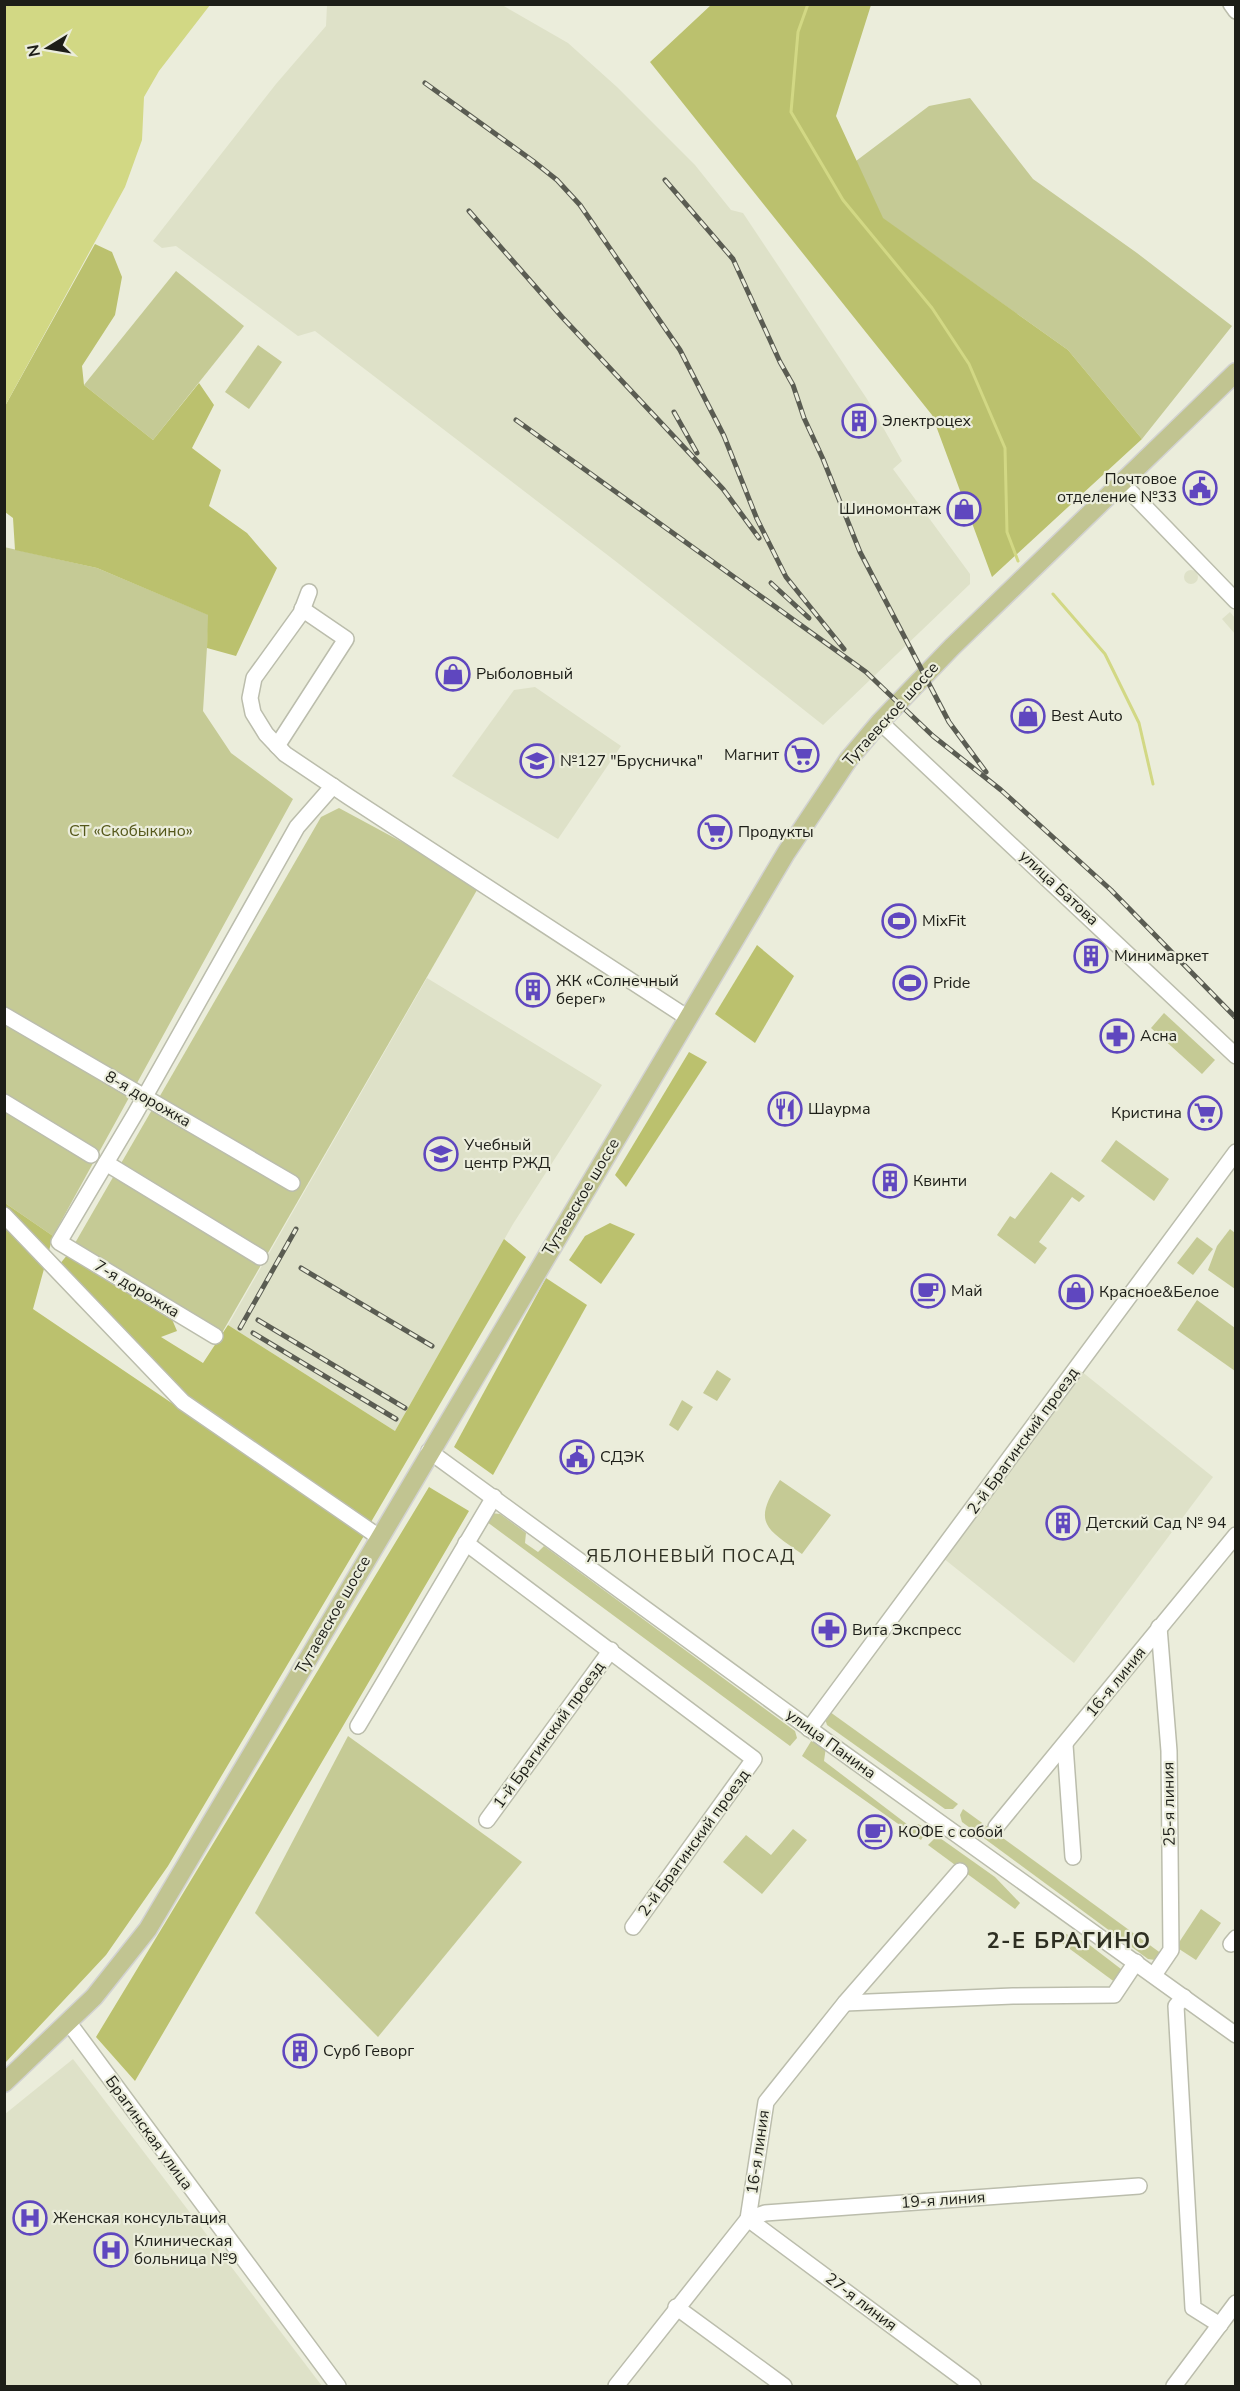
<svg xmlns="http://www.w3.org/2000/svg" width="1240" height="2391" font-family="'Nunito Sans',sans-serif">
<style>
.built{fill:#dee1c8}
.green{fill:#c5ca95}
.forest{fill:#bbc16e}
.water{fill:#d2d884}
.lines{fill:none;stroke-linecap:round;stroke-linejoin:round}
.stream{stroke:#d2d884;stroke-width:3}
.minor-casing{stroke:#bbbdac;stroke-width:18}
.major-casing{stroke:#d2d2d1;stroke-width:21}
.minor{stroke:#fff;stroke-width:15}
.major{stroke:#c1c491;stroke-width:18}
.rail-casing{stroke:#5a5c52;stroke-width:5}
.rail{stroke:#ebeddb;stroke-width:3;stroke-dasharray:9;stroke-linecap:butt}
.labels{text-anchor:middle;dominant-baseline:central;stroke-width:4.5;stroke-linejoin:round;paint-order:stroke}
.poi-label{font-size:16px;fill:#1d1e18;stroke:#ebeddb;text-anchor:start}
.street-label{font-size:16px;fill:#1d1e18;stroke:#ebeddb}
.park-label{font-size:16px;fill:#55581b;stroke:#ebeddb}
.neighbourhood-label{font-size:18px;letter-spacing:1.5px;fill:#2e2f22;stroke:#ebeddb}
.district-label{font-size:22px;font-weight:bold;letter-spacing:1.5px;fill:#2e2f22;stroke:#ebeddb}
</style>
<rect width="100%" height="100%" fill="#ebeddb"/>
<g class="built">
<path d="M 327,5 L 502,5 L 568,43 L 617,87 L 695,165 L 731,210 L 743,213 L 867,399 L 902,461 L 893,469 L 970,574 L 970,584 L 823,725 L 614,560 L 315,331 L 298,336 L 176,246 L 162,248 L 153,241 L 276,84 L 326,26 Z"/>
<circle cx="1191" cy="577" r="7"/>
<path d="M 1230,612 L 1235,618 L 1235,634 L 1222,619 Z"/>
<path d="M 535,687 L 621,746 L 558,839 L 452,776 L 514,690 Z"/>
<path d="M 427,978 L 602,1085 L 513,1224 L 395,1431 L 228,1325 Z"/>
<path d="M 1081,1371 L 1213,1477 L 1074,1663 L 943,1558 Z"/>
<path d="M 73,2059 L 322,2386 L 5,2386 L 5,2114 Z"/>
</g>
<g class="green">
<path d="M 970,98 L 1033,179 L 1137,253 L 1232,326 L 1142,439 L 1068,350 L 882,218 L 856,161 L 929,106 Z"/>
<path d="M 176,271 L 244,326 L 153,440 L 84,385 Z"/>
<path d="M 258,345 L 282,362 L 249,409 L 225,392 Z"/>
<path d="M 4,547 L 97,568 L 209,615 L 203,711 L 231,753 L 293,799 L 53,1236 L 5,1203 Z"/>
<path d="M 339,808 L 415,849 L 477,890 L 219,1338 L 71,1250 L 321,817 Z"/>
<path d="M 1164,1013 L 1215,1060 L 1202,1074 L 1151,1028 Z"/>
<path d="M 1116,1140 L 1169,1179 L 1154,1201 L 1101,1161 Z"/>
<path d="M 1051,1172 L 1085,1196 L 1079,1202 L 1072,1197 L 1039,1242 L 1047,1248 L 1035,1264 L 997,1235 L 1010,1216 L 1015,1219 Z"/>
<path d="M 1230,1229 L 1235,1233 L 1235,1289 L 1208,1270 L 1217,1246 Z"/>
<path d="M 1197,1237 L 1213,1249 L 1193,1275 L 1177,1263 Z"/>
<path d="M 1197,1300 L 1235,1328 L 1235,1371 L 1177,1330 Z"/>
<path d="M 717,1370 L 731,1379 L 717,1401 L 703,1393 Z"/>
<path d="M 682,1400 L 693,1407 L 678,1431 L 669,1425 Z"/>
<path d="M 780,1480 L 831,1515 L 802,1554 C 765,1528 752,1523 780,1480 Z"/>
<path d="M 491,1513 L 500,1514 L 526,1533 L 525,1543 L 538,1552 L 544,1546 L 795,1731 L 797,1738 L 790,1746 L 483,1519 Z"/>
<path d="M 830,1712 L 958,1804 L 953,1809 L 945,1809 L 827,1725 L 825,1719 Z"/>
<path d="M 348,1736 L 522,1862 L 378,2037 L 255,1913 Z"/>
<path d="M 813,1738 L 826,1747 L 824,1761 L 912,1828 L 918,1824 L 928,1829 L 921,1840 L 802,1756 Z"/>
<path d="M 963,1809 L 1162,1954 L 1155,1960 L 1148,1959 L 962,1822 L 960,1815 Z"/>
<path d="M 793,1829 L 807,1840 L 762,1894 L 723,1862 L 746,1835 L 771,1855 Z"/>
<path d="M 935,1838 L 940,1838 L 995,1877 L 1020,1903 L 1015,1909 L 928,1845 Z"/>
<path d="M 1201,1909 L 1221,1923 L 1196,1960 L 1176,1947 Z"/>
<path d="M 1059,1931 L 1087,1943 L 1121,1969 L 1122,1974 L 1116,1983 L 1055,1938 Z"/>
</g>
<g class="forest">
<path d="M 711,5 L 871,5 L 836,116 L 883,218 L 1068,350 L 1142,439 L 992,577 L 932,415 L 650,62 Z"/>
<path d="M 95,244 L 112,252 L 122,277 L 115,315 L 82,366 L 84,385 L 153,440 L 199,383 L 214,405 L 192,448 L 221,470 L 209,506 L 247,533 L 277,568 L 236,656 L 207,648 L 208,615 L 97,568 L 15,550 L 13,518 L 5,512 L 5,406 Z"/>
<path d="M 757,945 L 794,976 L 755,1043 L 715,1014 Z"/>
<path d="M 689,1052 L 707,1062 L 626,1187 L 615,1175 Z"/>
<path d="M 5,1203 L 53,1236 L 33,1309 L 365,1534 L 168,1866 L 106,1955 L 5,2063 Z"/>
<path d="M 610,1223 L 635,1234 L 601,1284 L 569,1260 L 585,1236 Z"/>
<path d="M 504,1239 L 526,1257 L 371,1522 L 205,1410 L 76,1303 L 55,1270 L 68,1254 L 171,1317 L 177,1331 L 161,1337 L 203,1363 L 228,1325 L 395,1431 Z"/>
<path d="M 546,1278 L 587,1305 L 493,1475 L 454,1447 Z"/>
<path d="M 432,1482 L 429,1487 L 469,1511 L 135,2081 L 96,2037 Z"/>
</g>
<path class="water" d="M 5,4 L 210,5 L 159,71 L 144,97 L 142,140 L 125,187 L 5,406 Z"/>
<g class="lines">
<g class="stream">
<path d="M 808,4 L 798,32 L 791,112 L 843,200 L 932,308 L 969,364 L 1005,448 L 1007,532 L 1018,561"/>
<path d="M 1053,594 L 1105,654 L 1139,723 L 1153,784"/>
</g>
<defs>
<g id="minor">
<path d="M 1231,4 L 1236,11"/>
<path d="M 1121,482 L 1236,601"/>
<path d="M 309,592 L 301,613 L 254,678 L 250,698 L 253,713 L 266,734 L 285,754 L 349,797 L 688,1018"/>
<path d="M 880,722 L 1236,1056"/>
<path d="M 277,746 L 346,639 L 302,609"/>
<path d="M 4,1015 L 292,1183"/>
<path d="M 4,1102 L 91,1155"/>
<path d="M 106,1163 L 260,1257"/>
<path d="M 4,1215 L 183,1402 L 379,1537"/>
<path d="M 215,1336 L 59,1242 L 135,1114 L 297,827 L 333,786"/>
<path d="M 429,1451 L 825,1740 L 1236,2035"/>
<path d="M 466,1543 L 754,1759 L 633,1927"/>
<path d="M 358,1726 L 494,1497"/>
<path d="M 809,1729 L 1236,1152"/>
<path d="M 1065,1745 L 1073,1857"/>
<path d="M 487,1820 L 611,1650"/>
<path d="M 996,1827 L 1236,1535"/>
<path d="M 1231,1944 L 1236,1938"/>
<path d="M 1154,1975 L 1171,1950 L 1169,1751 L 1159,1627"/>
<path d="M 1184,1997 L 1176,2006 L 1193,2308 L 1220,2325"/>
<path d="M 845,2003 L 1013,1996 L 1114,1995 L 1136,1962"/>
<path d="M 69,2023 L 338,2386"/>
<path d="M 748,2219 L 765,2213 L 1139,2186"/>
<path d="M 748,2219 L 973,2386"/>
<path d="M 676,2307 L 784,2386"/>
<path d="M 616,2386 L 748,2219 L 766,2102 L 845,2003 L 960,1871"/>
<path d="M 1174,2386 L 1236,2303"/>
</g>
<path id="major" d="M 4,2083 L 94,1997 L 148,1929 L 786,853 L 848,760 L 880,722 L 952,647 L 1236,372"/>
</defs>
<use href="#minor" class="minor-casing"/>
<use href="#major" class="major-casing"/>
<use href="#minor" class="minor"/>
<use href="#major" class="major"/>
<defs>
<g id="rail">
<path d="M 425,83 L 533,161 L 557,180 L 580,205 L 680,350 L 724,436 L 757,519 L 786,577 L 844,649"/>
<path d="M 665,180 L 733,259 L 780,362 L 793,385 L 804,418 L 823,459 L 860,552 L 949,722 L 986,772"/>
<path d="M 469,211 L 562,317 L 723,489 L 759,538"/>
<path d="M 674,412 L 697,453"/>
<path d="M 516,420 L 866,672 L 933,736 L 1001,790 L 1111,890 L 1236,1018"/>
<path d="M 771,583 L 809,618"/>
<path d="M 301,1268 L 432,1346"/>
<path d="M 258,1320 L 405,1408"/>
<path d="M 240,1328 L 296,1229"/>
<path d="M 253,1333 L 396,1419"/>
</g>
</defs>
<use href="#rail" class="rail-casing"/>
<use href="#rail" class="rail"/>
</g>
<defs>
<symbol id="building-ring" viewBox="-11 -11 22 22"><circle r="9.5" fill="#ebeddb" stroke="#5f47bf" stroke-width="1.5"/><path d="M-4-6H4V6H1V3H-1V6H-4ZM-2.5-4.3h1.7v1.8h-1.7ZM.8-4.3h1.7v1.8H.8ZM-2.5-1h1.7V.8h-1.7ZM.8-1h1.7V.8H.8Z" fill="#5f47bf"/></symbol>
<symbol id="civic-ring" viewBox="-11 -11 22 22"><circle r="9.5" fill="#ebeddb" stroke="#5f47bf" stroke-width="1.5"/><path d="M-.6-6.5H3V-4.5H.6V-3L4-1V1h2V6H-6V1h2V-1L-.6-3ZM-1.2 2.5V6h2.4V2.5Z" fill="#5f47bf"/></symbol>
<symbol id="shop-ring" viewBox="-11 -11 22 22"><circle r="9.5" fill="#ebeddb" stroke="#5f47bf" stroke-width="1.5"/><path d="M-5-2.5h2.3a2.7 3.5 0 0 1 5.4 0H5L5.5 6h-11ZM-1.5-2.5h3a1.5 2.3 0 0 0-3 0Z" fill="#5f47bf"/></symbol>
<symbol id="supermarket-ring" viewBox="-11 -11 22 22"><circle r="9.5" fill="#ebeddb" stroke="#5f47bf" stroke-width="1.5"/><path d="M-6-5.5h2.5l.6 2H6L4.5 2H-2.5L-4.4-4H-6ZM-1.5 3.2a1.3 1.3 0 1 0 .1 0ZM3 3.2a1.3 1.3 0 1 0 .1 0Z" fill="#5f47bf"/></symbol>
<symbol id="school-ring" viewBox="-11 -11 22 22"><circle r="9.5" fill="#ebeddb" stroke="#5f47bf" stroke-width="1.5"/><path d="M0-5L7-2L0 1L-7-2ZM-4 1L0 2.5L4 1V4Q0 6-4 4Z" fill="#5f47bf"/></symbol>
<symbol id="stadium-ring" viewBox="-11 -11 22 22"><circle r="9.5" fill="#ebeddb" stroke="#5f47bf" stroke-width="1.5"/><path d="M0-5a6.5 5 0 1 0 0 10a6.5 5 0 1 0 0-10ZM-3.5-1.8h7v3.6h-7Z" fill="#5f47bf"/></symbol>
<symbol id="pharmacy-ring" viewBox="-11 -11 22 22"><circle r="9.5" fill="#ebeddb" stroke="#5f47bf" stroke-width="1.5"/><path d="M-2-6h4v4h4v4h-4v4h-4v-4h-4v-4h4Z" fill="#5f47bf"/></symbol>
<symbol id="restaurant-ring" viewBox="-11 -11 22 22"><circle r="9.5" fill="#ebeddb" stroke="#5f47bf" stroke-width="1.5"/><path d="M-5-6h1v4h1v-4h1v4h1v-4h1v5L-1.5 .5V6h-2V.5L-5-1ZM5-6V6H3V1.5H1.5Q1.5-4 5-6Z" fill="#5f47bf"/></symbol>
<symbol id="university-ring" viewBox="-11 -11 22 22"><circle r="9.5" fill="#ebeddb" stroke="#5f47bf" stroke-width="1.5"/><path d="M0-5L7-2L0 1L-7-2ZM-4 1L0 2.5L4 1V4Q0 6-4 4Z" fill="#5f47bf"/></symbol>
<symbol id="cafe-ring" viewBox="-11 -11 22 22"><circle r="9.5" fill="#ebeddb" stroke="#5f47bf" stroke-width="1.5"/><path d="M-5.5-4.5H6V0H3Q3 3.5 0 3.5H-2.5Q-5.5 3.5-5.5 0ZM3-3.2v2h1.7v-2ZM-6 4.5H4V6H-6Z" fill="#5f47bf"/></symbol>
<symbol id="hospital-ring" viewBox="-11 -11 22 22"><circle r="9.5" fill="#ebeddb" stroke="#5f47bf" stroke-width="1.5"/><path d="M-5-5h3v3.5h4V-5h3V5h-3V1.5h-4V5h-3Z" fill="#5f47bf"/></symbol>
</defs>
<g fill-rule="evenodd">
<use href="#building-ring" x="840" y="402" width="38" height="38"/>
<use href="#civic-ring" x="1181" y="469" width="38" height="38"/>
<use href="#shop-ring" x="945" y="490" width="38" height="38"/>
<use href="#shop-ring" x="434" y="655" width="38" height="38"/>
<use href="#shop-ring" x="1009" y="697" width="38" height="38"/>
<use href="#supermarket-ring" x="783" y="736" width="38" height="38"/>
<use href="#school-ring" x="518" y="742" width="38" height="38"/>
<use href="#supermarket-ring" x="696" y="813" width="38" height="38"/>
<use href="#stadium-ring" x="880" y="902" width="38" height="38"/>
<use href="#building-ring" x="1072" y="937" width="38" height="38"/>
<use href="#stadium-ring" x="891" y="964" width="38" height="38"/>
<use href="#building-ring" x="514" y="971" width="38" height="38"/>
<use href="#pharmacy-ring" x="1098" y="1017" width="38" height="38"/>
<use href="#restaurant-ring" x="766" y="1090" width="38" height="38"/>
<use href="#supermarket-ring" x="1186" y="1094" width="38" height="38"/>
<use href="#university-ring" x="422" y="1135" width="38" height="38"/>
<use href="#building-ring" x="871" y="1162" width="38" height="38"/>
<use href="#cafe-ring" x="909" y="1272" width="38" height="38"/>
<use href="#shop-ring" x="1057" y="1273" width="38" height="38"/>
<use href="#civic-ring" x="558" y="1438" width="38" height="38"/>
<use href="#building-ring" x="1044" y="1504" width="38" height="38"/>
<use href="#pharmacy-ring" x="810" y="1611" width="38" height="38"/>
<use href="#cafe-ring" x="856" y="1813" width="38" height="38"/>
<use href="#building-ring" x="281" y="2032" width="38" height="38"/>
<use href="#hospital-ring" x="11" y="2199" width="38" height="38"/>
<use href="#hospital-ring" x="92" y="2231" width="38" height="38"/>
</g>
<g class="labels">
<g class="poi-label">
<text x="882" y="421">Электроцех</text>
<text x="1177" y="479" text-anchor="end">Почтовое<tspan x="1177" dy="18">отделение №33</tspan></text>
<text x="941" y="509" text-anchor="end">Шиномонтаж</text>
<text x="476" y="674">Рыболовный</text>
<text x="1051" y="716">Best Auto</text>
<text x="779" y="755" text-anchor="end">Магнит</text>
<text x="560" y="761">№127 "Брусничка"</text>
<text x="738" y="832">Продукты</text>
<text x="922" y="921">MixFit</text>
<text x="1114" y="956">Минимаркет</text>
<text x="556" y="981">ЖК «Солнечный<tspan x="556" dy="18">берег»</tspan></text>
<text x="933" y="983">Pride</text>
<text x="1140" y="1036">Асна</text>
<text x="808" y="1109">Шаурма</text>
<text x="1182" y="1113" text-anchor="end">Кристина</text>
<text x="464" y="1145">Учебный<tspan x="464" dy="18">центр РЖД</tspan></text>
<text x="913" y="1181">Квинти</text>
<text x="951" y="1291">Май</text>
<text x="1099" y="1292">Красное&amp;Белое</text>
<text x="600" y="1457">СДЭК</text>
<text x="1086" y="1523">Детский Сад № 94</text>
<text x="852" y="1630">Вита Экспресс</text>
<text x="898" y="1832">КОФЕ с собой</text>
<text x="323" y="2051">Сурб Геворг</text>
<text x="53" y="2218">Женская консультация</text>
<text x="134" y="2241">Клиническая<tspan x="134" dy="18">больница №9</tspan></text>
</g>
<g class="street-label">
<text transform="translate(891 714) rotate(-48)">Тутаевское шоссе</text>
<text transform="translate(1059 888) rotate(43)">улица Батова</text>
<text transform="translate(148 1099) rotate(30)">8-я дорожка</text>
<text transform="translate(581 1197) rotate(-59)">Тутаевское шоссе</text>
<text transform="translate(137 1289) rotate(31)">7-я дорожка</text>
<text transform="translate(1023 1441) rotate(-54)">2-й Брагинский проезд</text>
<text transform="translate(333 1615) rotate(-60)">Тутаевское шоссе</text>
<text transform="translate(1116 1682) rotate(-51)">16-я линия</text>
<text transform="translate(549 1735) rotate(-54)">1-й Брагинский проезд</text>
<text transform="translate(831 1744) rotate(36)">улица Панина</text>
<text transform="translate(1169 1804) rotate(-91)">25-я линия</text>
<text transform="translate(694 1843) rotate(-54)">2-й Брагинский проезд</text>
<text transform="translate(149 2133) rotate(54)">Брагинская улица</text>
<text transform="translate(758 2152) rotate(-82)">16-я линия</text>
<text transform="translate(943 2200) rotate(-4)">19-я линия</text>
<text transform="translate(861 2302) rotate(37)">27-я линия</text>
</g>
<g class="park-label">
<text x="131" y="831">СТ «Скобыкино»</text>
</g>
<g class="neighbourhood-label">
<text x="691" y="1556">ЯБЛОНЕВЫЙ ПОСАД</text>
</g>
<g class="district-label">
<text x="1069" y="1941">2-Е БРАГИНО</text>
</g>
</g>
<rect width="1240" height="2391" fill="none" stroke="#1d1e18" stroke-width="12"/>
<g transform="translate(48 48) rotate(259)" stroke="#ebeddb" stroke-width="4.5" paint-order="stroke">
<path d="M0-4.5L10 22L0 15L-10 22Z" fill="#1d1e18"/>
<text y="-9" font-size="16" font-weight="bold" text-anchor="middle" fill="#1d1e18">N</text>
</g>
</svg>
